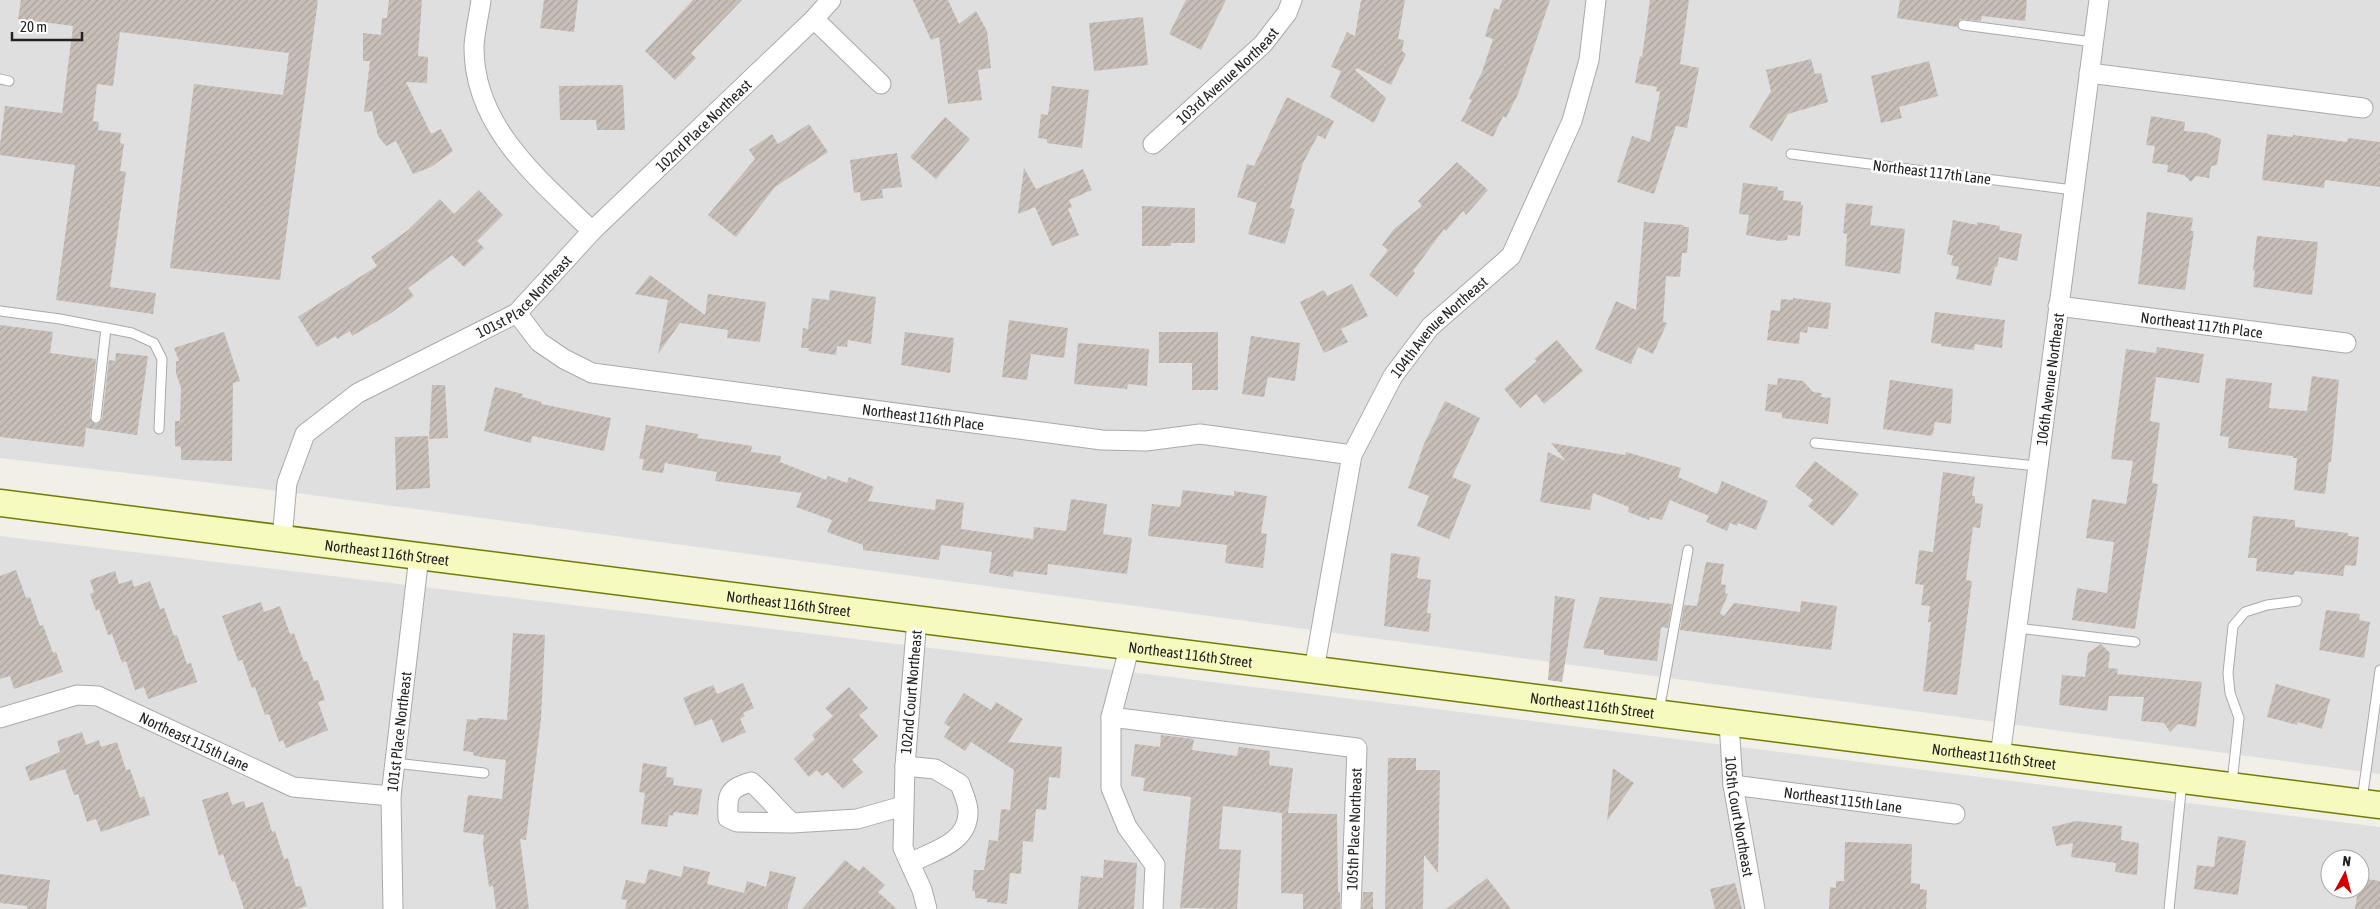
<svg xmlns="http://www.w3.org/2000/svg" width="2380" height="909" font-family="'Asap Condensed',sans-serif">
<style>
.residential{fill:#e0dfdf;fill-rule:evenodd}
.building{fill:url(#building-hatch)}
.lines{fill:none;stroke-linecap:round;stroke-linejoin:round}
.lane-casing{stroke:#a9a9a9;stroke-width:11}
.street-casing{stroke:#a9a9a9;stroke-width:21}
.secondary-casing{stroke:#707d05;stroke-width:29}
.lane{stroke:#fff;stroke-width:9}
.street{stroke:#fff;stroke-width:19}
.secondary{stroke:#f7fabf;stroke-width:26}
.labels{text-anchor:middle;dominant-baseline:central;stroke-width:5;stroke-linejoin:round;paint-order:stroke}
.street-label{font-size:15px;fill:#222;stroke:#fff}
</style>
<defs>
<pattern id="building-hatch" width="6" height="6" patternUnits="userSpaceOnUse" patternTransform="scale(1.25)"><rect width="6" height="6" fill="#c7bfb8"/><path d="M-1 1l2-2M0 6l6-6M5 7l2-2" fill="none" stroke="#aba49e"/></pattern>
</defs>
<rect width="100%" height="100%" fill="#f2efe9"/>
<g class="residential">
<path d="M 0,0 L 2380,0 L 2380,774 L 304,494 L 0,458 Z"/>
<path d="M 0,536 L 1420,707 L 2380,827 L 2380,909 L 0,909 ZM 2330,859 L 2360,859 L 2360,889 L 2330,889 Z"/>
</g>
<g class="building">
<path d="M 21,0 L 318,0 L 280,280 L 170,268 L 194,84 L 283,95 L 289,53 L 120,32 L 113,86 L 97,84 L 93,121 L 99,122 L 98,130 L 121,133 L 120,143 L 124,144 L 120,171 L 126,172 L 110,287 L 156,293 L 153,314 L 56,300 L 75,165 L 0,155 L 0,145 L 5,106 L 62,113 L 73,26 L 18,19 Z"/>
<path d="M 389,0 L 422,0 L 418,56 L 428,57 L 427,83 L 406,82 L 431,134 L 441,129 L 453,151 L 431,167 L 413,174 L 396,141 L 386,146 L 378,136 L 372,111 L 364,112 L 370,61 L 363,61 L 363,33 L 381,35 L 382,18 L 387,18 Z"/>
<path d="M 544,0 L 578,0 L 574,32 L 540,28 Z"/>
<path d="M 693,0 L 742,0 L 691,53 L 696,58 L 675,80 L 645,51 Z"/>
<path d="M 913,0 L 948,0 L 959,24 L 976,11 L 987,31 L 991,68 L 978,70 L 982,100 L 948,104 L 939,37 L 931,40 Z"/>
<path d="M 1186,0 L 1226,0 L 1201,50 L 1169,34 Z"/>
<path d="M 1361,0 L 1405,0 L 1398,39 L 1404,40 L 1402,51 L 1406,54 L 1391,85 L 1357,68 L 1355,70 L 1386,98 L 1374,123 L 1330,97 L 1341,71 L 1331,67 L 1347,32 L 1355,36 Z"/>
<path d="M 1502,0 L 1550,0 L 1518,94 L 1506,118 L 1503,116 L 1493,137 L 1461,121 L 1472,100 L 1469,99 L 1482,72 L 1493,39 L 1485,36 L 1494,8 L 1499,10 Z"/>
<path d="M 1650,0 L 1689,0 L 1680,64 L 1699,68 L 1687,128 L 1676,126 L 1654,194 L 1617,182 L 1632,136 L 1650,142 L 1660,92 L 1656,91 L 1657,87 L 1635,83 L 1640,56 L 1642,57 Z"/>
<path d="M 1900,0 L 2027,0 L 2025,21 L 1982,16 L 1981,21 L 1960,19 L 1957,27 L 1897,18 Z"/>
<path d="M 1143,17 L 1148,65 L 1094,71 L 1089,23 Z"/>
<path d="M 1811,59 L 1815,74 L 1821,73 L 1828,102 L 1788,114 L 1772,141 L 1749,127 L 1771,91 L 1766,70 Z"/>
<path d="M 1929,61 L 1938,96 L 1899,107 L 1902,118 L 1881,123 L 1871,76 Z"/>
<path d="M 623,85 L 625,130 L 597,130 L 596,120 L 560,120 L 559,86 Z"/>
<path d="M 1052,86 L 1089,90 L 1082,148 L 1047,143 L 1047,139 L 1038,138 L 1041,114 L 1048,115 Z"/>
<path d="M 1287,97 L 1334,121 L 1325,139 L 1318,135 L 1303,163 L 1290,208 L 1295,209 L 1285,244 L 1248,234 L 1257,203 L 1237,197 L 1247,164 L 1254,166 Z"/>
<path d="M 2151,116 L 2185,122 L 2184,131 L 2206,133 L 2221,139 L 2217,165 L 2211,166 L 2209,178 L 2196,176 L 2191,182 L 2184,175 L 2167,172 L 2168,165 L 2152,163 L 2155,146 L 2146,145 Z"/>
<path d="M 945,117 L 970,139 L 936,179 L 910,157 Z"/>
<path d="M 809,124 L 828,152 L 775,187 L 736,237 L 708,215 L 755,159 L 749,150 L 772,134 L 778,144 Z"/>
<path d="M 2267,134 L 2293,137 L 2293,135 L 2347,142 L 2348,138 L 2380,142 L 2380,187 L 2325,180 L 2324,188 L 2262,180 Z"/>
<path d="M 897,153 L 902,187 L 882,189 L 883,198 L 861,201 L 860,192 L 854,193 L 850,160 Z"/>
<path d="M 1457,162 L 1488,190 L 1466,215 L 1463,211 L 1446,231 L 1444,229 L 1413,271 L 1415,273 L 1397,297 L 1369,275 L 1388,250 L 1382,245 L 1394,229 L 1422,206 L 1418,201 Z"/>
<path d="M 1024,168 L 1036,189 L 1083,169 L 1092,190 L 1069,200 L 1072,207 L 1068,209 L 1079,235 L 1052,246 L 1035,207 L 1018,214 Z"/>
<path d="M 1743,183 L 1778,187 L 1777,190 L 1784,191 L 1783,200 L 1801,202 L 1801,205 L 1803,205 L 1800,236 L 1788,235 L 1787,240 L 1779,241 L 1746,235 L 1749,215 L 1739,214 Z"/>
<path d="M 479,190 L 503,215 L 477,241 L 484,248 L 464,267 L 452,255 L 408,288 L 414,296 L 391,313 L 352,336 L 350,331 L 337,339 L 336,336 L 317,347 L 298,317 L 377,266 L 371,257 L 408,230 L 440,199 L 454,214 Z"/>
<path d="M 1846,203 L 1873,206 L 1870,225 L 1905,229 L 1900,274 L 1845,266 L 1847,234 L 1843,233 Z"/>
<path d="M 1142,206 L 1195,208 L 1195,243 L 1171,243 L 1171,246 L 1142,246 Z"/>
<path d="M 2147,212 L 2193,218 L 2191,231 L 2194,231 L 2185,290 L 2138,284 Z"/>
<path d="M 1953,220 L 1977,225 L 1977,222 L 2000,226 L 1999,230 L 2022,234 L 2017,261 L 1999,257 L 1997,267 L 1995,267 L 1991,286 L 1956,279 L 1959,267 L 1951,265 L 1953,256 L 1947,254 Z"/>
<path d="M 1644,222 L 1684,225 L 1684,227 L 1689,227 L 1687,253 L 1682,253 L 1680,277 L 1666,276 L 1663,322 L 1667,323 L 1653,354 L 1638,347 L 1631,364 L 1595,349 L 1616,301 L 1636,310 Z"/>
<path d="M 2257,236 L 2318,242 L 2312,295 L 2253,287 L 2255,271 L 2253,270 Z"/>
<path d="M 650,275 L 705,315 L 708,294 L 766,302 L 760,342 L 727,338 L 728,330 L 680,323 L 658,354 L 668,300 L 635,294 Z"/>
<path d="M 1352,284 L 1368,316 L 1341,329 L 1348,342 L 1324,353 L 1300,302 L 1324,290 L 1327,296 Z"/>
<path d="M 830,290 L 876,297 L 871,344 L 848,340 L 847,347 L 837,346 L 836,355 L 808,351 L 809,348 L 801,348 L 803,328 L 808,329 L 812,298 L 829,300 Z"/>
<path d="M 1793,298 L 1831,303 L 1828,329 L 1808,327 L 1807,333 L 1800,332 L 1799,344 L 1767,340 L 1771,310 L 1780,311 L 1781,299 L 1793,300 Z"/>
<path d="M 1935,312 L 2005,320 L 2002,348 L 1975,344 L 1974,350 L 1941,346 L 1942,344 L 1931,343 Z"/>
<path d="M 1009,320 L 1068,328 L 1064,358 L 1031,354 L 1027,380 L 1002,377 Z"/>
<path d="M 0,325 L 53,332 L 50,353 L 96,359 L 90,417 L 95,424 L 99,423 L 102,419 L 109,360 L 115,361 L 116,353 L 148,356 L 137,435 L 86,428 L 84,447 L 0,437 Z"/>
<path d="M 224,332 L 240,381 L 233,383 L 232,461 L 181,460 L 181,447 L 175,446 L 175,421 L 180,421 L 181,388 L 176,373 L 176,361 L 179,361 L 174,348 Z"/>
<path d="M 905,332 L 954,338 L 950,373 L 901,365 Z"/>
<path d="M 1159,332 L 1218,332 L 1218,390 L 1192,390 L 1192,363 L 1159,363 Z"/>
<path d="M 1251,336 L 1300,343 L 1295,381 L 1268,377 L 1264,397 L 1242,394 Z"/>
<path d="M 1557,340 L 1583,371 L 1544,404 L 1536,394 L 1520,408 L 1504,389 L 1537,361 L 1534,359 Z"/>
<path d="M 1078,343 L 1149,349 L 1147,386 L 1128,384 L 1127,389 L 1074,384 Z"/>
<path d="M 2157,347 L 2204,354 L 2199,383 L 2156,377 L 2150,421 L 2160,423 L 2152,483 L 2158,484 L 2135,629 L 2072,620 L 2077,588 L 2107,593 L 2114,542 L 2086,538 L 2092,499 L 2126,504 L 2133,461 L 2111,459 L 2126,349 L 2156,353 Z"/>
<path d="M 2312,376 L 2339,380 L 2331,462 L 2329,462 L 2325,494 L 2294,490 L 2297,458 L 2293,458 L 2293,456 L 2228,448 L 2229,437 L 2220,436 L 2226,378 L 2272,383 L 2269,408 L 2307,411 Z"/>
<path d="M 1778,378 L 1803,381 L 1813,392 L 1822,393 L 1821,397 L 1831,398 L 1828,424 L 1782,418 L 1782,413 L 1765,411 L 1768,384 L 1777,385 Z"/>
<path d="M 1890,380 L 1953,389 L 1951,424 L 1935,422 L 1933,433 L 1931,436 L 1883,429 Z"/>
<path d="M 432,385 L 445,385 L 448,438 L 429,439 Z"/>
<path d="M 495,387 L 523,394 L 522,397 L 542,402 L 541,404 L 611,418 L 604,451 L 532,436 L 531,443 L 484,431 Z"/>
<path d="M 1445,401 L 1480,418 L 1452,477 L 1471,485 L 1449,539 L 1417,526 L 1429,496 L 1408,488 L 1424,444 Z"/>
<path d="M 646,425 L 698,434 L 697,438 L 752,446 L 751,452 L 781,456 L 780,462 L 826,480 L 828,476 L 847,483 L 849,477 L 874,487 L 868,501 L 935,510 L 936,499 L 964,503 L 961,529 L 1033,539 L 1034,527 L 1066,531 L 1071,499 L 1107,504 L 1103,534 L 1132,538 L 1127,574 L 1048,564 L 1047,575 L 1014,571 L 1013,577 L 989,573 L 992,552 L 941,545 L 939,560 L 863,550 L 863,545 L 827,532 L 832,520 L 796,507 L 802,493 L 715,481 L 717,472 L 665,463 L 663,473 L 642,470 L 644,459 L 639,459 Z"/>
<path d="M 428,436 L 430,488 L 396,490 L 395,437 Z"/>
<path d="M 1551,443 L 1625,455 L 1626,452 L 1681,468 L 1678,477 L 1717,494 L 1722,481 L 1768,501 L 1756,530 L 1738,523 L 1737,526 L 1730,523 L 1727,531 L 1706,522 L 1709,516 L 1670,500 L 1662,520 L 1650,517 L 1649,520 L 1628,512 L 1629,507 L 1593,493 L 1590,510 L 1540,502 L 1548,452 L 1566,461 Z"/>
<path d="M 1815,461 L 1859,494 L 1833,526 L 1808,506 L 1813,500 L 1795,486 Z"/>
<path d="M 1943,472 L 1975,477 L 1972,496 L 1975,496 L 1975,503 L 1983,504 L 1980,528 L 1973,527 L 1966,580 L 1972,581 L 1957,695 L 1923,691 L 1931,622 L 1928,622 L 1930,606 L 1921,605 L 1924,585 L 1915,584 L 1919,550 L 1933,552 Z"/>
<path d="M 1183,490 L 1234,496 L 1234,491 L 1267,496 L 1261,533 L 1267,534 L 1263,568 L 1225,563 L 1227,545 L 1148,536 L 1152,504 L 1180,507 Z"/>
<path d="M 2253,516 L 2295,520 L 2295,527 L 2348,533 L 2348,536 L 2359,537 L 2356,566 L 2345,565 L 2343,576 L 2295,571 L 2294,575 L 2256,571 L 2257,558 L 2248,558 Z"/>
<path d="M 1391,553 L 1420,557 L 1417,578 L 1431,580 L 1427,613 L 1431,613 L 1429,632 L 1384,626 Z"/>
<path d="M 1706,562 L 1724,564 L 1721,584 L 1726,585 L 1725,593 L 1728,594 L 1720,613 L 1724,616 L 1734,603 L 1800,612 L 1801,601 L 1837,606 L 1831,650 L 1680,630 L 1684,605 L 1697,606 Z"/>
<path d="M 16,570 L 26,598 L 30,597 L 40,626 L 43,625 L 53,653 L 56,652 L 63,672 L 14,689 L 10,676 L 0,679 L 0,576 Z"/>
<path d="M 115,571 L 119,584 L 132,580 L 134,587 L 150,581 L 160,609 L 164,608 L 174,636 L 177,635 L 187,664 L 191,663 L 197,682 L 148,699 L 144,687 L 135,690 L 126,661 L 122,663 L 112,634 L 108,635 L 99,609 L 96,611 L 90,594 L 94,592 L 90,580 Z"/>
<path d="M 1555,596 L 1575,599 L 1562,682 L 1548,680 Z"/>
<path d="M 1600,597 L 1672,604 L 1668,628 L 1661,627 L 1657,661 L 1604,655 L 1604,650 L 1583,648 Z"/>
<path d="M 261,602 L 264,612 L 280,606 L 290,634 L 294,633 L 304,662 L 307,661 L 314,681 L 318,680 L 325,700 L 318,702 L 328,730 L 286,748 L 283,740 L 279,742 L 269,714 L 265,715 L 255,687 L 252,688 L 242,660 L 238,661 L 222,616 Z"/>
<path d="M 2326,610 L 2360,614 L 2359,620 L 2370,622 L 2364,658 L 2319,650 Z"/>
<path d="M 513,633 L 545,635 L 541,719 L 526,840 L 520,839 L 529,909 L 496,909 L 493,886 L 489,887 L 483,844 L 484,835 L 463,832 L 468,795 L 502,799 L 506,760 L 480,757 L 473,755 L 473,752 L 463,751 L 467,719 L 477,720 L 478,718 L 485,718 L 507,720 Z"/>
<path d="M 2101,644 L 2110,653 L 2108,668 L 2118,669 L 2117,674 L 2202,682 L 2196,727 L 2178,724 L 2170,732 L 2164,723 L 2141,721 L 2144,697 L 2109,696 L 2107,711 L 2059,705 L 2062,675 L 2085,677 L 2088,653 Z"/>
<path d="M 743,683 L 754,708 L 743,713 L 745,716 L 740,719 L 746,732 L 722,743 L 712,719 L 695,726 L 683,698 L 713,685 L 717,694 Z"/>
<path d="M 2276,684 L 2330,699 L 2322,729 L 2298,722 L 2297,725 L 2267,717 Z"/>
<path d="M 849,687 L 868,708 L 859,715 L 878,736 L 852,760 L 863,772 L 843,789 L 827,772 L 822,776 L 817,770 L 809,777 L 794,759 L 815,739 L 812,735 L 833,716 L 825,708 Z"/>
<path d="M 964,693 L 991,710 L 996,702 L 1023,719 L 1008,742 L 1062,747 L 1060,778 L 1049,777 L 1046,810 L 1036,809 L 1033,842 L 1023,841 L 1021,874 L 1010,873 L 1007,904 L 987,902 L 987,899 L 975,898 L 975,891 L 972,891 L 974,870 L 984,870 L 989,840 L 998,841 L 1001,809 L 1010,810 L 1014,770 L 971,742 L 965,751 L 944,737 L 950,727 L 944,723 Z"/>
<path d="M 82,732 L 86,745 L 99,740 L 101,747 L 117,742 L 126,770 L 130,769 L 140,798 L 144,796 L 150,815 L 101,832 L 96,819 L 87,822 L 78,794 L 74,795 L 65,769 L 30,781 L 25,767 L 60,752 L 57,741 Z"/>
<path d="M 1161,735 L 1194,739 L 1192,750 L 1237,756 L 1239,747 L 1270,751 L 1269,765 L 1293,768 L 1288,813 L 1337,814 L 1338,892 L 1340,892 L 1340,909 L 1303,909 L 1303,894 L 1281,893 L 1282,813 L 1223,806 L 1219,849 L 1241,850 L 1237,909 L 1180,908 L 1191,797 L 1143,791 L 1145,778 L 1131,776 L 1135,744 L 1160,747 Z"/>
<path d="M 1388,758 L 1416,758 L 1416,770 L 1440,770 L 1438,873 L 1424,855 L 1423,909 L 1385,909 Z"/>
<path d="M 643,763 L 667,767 L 666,777 L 674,778 L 673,785 L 702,789 L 698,815 L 674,812 L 673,816 L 669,815 L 667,827 L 641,824 L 645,793 L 639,792 Z"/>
<path d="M 1613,768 L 1634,783 L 1607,821 Z"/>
<path d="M 228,792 L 232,805 L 244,801 L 246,808 L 263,802 L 272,832 L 275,831 L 284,859 L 288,858 L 296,887 L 301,886 L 307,906 L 297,909 L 244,909 L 235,881 L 232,882 L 223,854 L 219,856 L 202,800 Z"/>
<path d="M 2076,821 L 2122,826 L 2121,840 L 2139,843 L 2137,875 L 2115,872 L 2116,863 L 2071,857 L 2073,843 L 2056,846 L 2052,827 Z"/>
<path d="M 2218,836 L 2246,841 L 2238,895 L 2194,889 L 2197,865 L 2214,867 Z"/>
<path d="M 1845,842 L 1912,844 L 1911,883 L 1920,884 L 1920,889 L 1927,890 L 1926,909 L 1829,909 L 1830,887 L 1836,888 L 1836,881 L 1844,881 Z"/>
<path d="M 845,860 L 859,871 L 863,866 L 885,885 L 878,892 L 897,909 L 802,909 Z"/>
<path d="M 1104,860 L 1137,863 L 1134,909 L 1078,909 L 1081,876 L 1103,878 Z"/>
<path d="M 684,866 L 710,872 L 707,884 L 744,893 L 747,881 L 766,887 L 770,871 L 796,877 L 787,909 L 625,909 L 627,900 L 621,899 L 626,880 L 645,884 L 649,869 L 681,877 Z"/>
<path d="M 0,874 L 50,880 L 46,909 L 27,909 L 27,906 L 0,903 Z"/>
<path d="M 1487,878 L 1511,909 L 1446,909 Z"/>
<path d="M 2360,878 L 2380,881 L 2380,909 L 2355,909 Z"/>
<path d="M 1735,883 L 1742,909 L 1715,909 L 1710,889 Z"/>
<path d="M 1363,892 L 1373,892 L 1373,909 L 1362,909 Z"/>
</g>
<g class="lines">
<defs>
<g id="lane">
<path d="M 1963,25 L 2093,42"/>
<path d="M 0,79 L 9,81"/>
<path d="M 1791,154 L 2073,190"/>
<path d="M 0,311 L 60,319 L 132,333 L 154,343 L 162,359 L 159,429"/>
<path d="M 96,418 L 106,328"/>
<path d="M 1815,443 L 2037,466"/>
<path d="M 2017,628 L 2135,642"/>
<path d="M 1659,711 L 1688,550"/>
<path d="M 395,763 L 484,773"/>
<path d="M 2232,783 L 2239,718 L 2230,693 L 2228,673 L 2233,626 L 2245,612 L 2267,605 L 2297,601"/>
<path d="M 2362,800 L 2380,670"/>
<path d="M 2169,909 L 2182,782"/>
</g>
<g id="street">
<path d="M 481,0 C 479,15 475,31 474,46 C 473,127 539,179 592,231"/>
<path d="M 814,19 L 881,84"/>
<path d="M 2089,73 L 2363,108"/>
<path id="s1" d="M 1153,144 L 1263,44 L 1287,13 L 1292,0"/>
<path id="s2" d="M 2058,306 L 2346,343"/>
<path id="s3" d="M 517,313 L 539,342 L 564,359 L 592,373 L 1102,440 L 1146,441 L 1200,434 L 1352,455"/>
<path id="s4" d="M 282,539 L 287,483 L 305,434 L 358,393 L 517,313 L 592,231 L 814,19 L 831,0"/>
<path d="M 917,619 L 905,766 L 903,848 L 922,890 L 927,909"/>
<path d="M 1130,645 L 1111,717 L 1111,788 L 1127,827 L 1155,865 L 1153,909"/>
<path id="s5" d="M 1314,670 L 1352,455 L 1393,376 L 1430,327 L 1511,256 L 1572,121 L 1589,60 L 1596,0"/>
<path d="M 1111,717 L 1357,748 L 1351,909"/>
<path id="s6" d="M 0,718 L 77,695 L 98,696 L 293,787 L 391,796"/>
<path id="s7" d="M 1729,722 L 1733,785 L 1755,909"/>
<path id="s8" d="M 2000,757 L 2099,0"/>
<path d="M 905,766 L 935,769 L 960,784 C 963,793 968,803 968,811 C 969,843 933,851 910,863"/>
<path id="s9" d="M 1733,785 L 1955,814"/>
<path d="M 792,823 L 737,822 L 728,818 C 727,794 728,789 751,782 C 766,794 777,810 792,823 L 857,819 L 903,806"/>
<path id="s10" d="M 393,909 L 391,796 L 419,556"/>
</g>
<g id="secondary">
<path id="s11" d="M 0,503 L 2380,805"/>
</g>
</defs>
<use href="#lane" class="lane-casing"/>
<use href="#street" class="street-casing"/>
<use href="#secondary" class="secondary-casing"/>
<use href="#lane" class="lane"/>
<use href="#street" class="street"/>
<use href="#secondary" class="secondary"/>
</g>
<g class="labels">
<g class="street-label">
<text stroke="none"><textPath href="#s1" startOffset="101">103rd Avenue Northeast</textPath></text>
<text stroke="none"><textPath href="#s4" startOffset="618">102nd Place Northeast</textPath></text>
<text transform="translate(1932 172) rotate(7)">Northeast 117th Lane</text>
<text stroke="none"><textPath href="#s4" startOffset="369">101st Place Northeast</textPath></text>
<text stroke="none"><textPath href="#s2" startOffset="145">Northeast 117th Place</textPath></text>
<text stroke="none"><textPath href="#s5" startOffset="375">104th Avenue Northeast</textPath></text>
<text stroke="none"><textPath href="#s8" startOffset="381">106th Avenue Northeast</textPath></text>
<text stroke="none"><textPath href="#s3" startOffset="432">Northeast 116th Place</textPath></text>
<text stroke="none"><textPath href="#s11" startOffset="390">Northeast 116th Street</textPath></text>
<text stroke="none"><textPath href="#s11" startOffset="795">Northeast 116th Street</textPath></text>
<text stroke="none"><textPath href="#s11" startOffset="1200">Northeast 116th Street</textPath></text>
<text transform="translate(911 692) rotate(-85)">102nd Court Northeast</text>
<text stroke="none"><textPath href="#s11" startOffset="1605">Northeast 116th Street</textPath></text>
<text stroke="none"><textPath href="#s10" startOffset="178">101st Place Northeast</textPath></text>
<text stroke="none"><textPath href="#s6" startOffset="208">Northeast 115th Lane</textPath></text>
<text stroke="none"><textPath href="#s11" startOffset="2010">Northeast 116th Street</textPath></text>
<text stroke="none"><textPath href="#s9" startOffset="111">Northeast 115th Lane</textPath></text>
<text stroke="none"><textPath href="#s7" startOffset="95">105th Court Northeast</textPath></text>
<text transform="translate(1354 829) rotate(-88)">105th Place Northeast</text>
</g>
</g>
<g transform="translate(2345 874) rotate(7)"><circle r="24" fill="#ffffff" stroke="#a7a7a7"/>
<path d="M0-4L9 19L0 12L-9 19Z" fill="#d40000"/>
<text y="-8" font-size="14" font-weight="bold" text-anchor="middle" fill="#222222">N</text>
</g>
<path d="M12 32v8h70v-8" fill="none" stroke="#222222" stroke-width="2.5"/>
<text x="20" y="32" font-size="15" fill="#222222" stroke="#ffffff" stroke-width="4" paint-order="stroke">20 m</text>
</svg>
